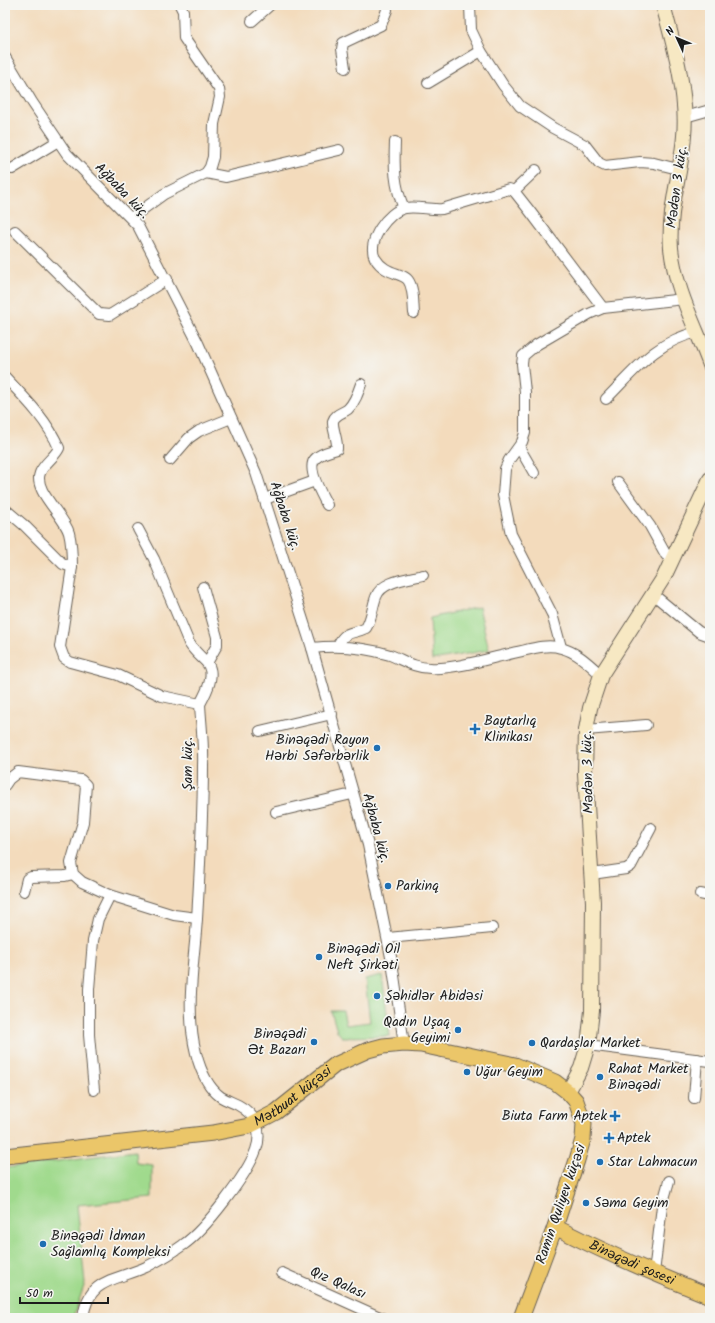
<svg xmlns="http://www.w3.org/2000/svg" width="715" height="1323" font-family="Kalam,sans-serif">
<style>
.green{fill:#a0da8d;stroke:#5e7b54}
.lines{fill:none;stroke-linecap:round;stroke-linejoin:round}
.street-casing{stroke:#675f54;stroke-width:12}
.secondary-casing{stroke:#675f54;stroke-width:16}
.primary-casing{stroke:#675f54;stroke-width:17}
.street{stroke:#fff;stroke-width:10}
.secondary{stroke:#f7e8c3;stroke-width:14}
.primary{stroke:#ebc669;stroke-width:15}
.poi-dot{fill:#1f6fb2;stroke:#f6f6f2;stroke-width:1.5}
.labels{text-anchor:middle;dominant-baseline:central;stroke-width:3.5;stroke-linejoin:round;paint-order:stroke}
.street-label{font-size:14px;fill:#1c1c1c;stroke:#f6f6f2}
.poi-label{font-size:14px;fill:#1c1c1c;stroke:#f6f6f2;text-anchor:start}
</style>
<rect width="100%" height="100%" fill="#f6f6f2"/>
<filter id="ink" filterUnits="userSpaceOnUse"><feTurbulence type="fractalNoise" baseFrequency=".025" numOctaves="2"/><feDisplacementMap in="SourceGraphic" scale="8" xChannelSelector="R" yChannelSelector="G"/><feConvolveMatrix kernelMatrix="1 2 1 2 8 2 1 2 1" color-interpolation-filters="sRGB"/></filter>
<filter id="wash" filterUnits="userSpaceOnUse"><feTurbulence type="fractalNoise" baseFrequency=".012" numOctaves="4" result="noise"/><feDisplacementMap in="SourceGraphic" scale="16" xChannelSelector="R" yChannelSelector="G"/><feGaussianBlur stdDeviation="0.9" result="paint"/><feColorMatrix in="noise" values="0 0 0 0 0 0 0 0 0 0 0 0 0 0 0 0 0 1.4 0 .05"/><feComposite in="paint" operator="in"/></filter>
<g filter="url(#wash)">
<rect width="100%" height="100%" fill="#f3dbbc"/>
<g class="green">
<path d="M 479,607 L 489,650 L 432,660 L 430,618 Z"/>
<path d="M 382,975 L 390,1036 L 342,1037 L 337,1031 L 331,1011 L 343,1011 L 346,1025 L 370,1022 L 365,979 Z"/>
<path d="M 135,1151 L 136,1163 L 152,1165 L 152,1198 L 77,1205 L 85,1283 L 73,1318 L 5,1318 L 5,1168 Z"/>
</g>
</g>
<g filter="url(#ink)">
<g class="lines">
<defs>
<g id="street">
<path d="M 470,5 L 471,30 L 481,51 L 503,85 L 520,106 L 553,128 L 585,145 L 599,163 L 605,166 L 640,162 L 654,163 L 678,169"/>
<path d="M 252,21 L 270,5"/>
<path d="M 5,57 L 32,102 L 67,154 L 138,226 L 198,343 L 256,473 L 312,648 L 368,845 L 392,962 L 404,1044"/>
<path d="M 345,68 L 342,49 L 343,43 L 381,25 L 387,10 L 386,5"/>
<path d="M 428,83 L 481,51"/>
<path d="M 685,117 L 710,110"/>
<path d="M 395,142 C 394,166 394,186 404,208"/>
<path d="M 12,169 L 58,141"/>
<path d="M 206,173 L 226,177 L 339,150"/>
<path d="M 514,191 L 536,170"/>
<path d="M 131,218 L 164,194 L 206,173 L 210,167 L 213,157 L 214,124 L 220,97 L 219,89 L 184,38 L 183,11 L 180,5"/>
<path d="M 15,231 L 99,314 L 110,315 L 167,279"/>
<path d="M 414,313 C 413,304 414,288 408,280 C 402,272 385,275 375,258 C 366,242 388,211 405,208 C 417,206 430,210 442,209 L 509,189 L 514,191 L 529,210 L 603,308"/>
<path d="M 5,377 C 25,398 48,421 59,448 C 55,457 44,463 40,473 C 33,491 64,515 69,533 C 72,544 72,555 72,567"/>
<path d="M 606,399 C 635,370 656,341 698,332"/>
<path d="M 519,447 L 534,473"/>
<path d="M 170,460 L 189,438 L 199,431 L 231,418"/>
<path d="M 618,482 L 650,526 L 666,555 L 673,560"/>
<path d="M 265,499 L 315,481"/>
<path d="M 327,505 C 322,495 305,467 316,458 C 321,453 331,451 337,449 C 338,440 332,428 333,421 C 335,414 343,413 348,409 C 355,402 358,393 361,384"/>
<path d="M 5,509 L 25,526 L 63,564 L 72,567 L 60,647 L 64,658 L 70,662 L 118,675 L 162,696 L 200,704 C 201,724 204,745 203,766 C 203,817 200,868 197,919 C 194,963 185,1010 196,1053 C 200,1069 207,1087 221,1097 C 226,1100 232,1102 238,1105 C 255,1114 263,1130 256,1150 C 247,1175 205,1230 183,1245 C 172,1253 158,1261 146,1267 C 115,1281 88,1278 83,1318"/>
<path d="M 138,529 L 154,559 L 189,643 C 194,651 199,655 206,662 C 217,673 206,693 200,704"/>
<path d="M 203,587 L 217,637 L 217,645 L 207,663"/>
<path d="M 654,595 L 699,632 L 710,636"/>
<path d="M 338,645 C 346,629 352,635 366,628 C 372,618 372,608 376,597 C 381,581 408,579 423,575"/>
<path d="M 561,647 L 552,614 L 511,534 L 503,495 L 505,469 L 509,460 L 522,442 L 525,433 L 525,392 L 522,364 L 523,356 L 536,345 L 589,314 L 603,308 L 684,299"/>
<path d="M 312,648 C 338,645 364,647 390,655 C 403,660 415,668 430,668 C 455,670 497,656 522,651 C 534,648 549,644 561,648 C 577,652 589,664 601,675"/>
<path d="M 586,730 L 646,725"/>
<path d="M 260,731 L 332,714"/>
<path d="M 5,785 L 9,779 L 18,772 L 81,780 L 86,785 L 83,822 L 71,863 L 73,874 L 82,882 L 110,895 L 174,915 L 197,918"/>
<path d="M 276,812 L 352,794"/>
<path d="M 592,874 L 626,869 L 631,866 L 651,828"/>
<path d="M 24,891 L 27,879 L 31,877 L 65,876 L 73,874"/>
<path d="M 700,894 L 710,896"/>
<path d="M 388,938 L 492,928"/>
<path d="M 588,1045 L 710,1061"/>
<path d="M 94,1090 L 89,1035 L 89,989 L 93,941 L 98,919 L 110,895"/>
<path d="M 694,1098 L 697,1059"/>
<path d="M 282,1273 L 382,1318"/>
<path d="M 654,1273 L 662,1206 L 669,1181"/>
</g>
<g id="secondary">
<path d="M 663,5 C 674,45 688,95 684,136 C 681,174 668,210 671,248 C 675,289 696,327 710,365"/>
<path d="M 568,1092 L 581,1068 L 588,1045 L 592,1011 L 593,902 L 585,773 L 586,730 L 590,708 L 601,675 L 664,577 L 710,479"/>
</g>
<g id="primary">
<path id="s1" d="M 5,1156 L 213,1133 L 249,1126 L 276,1112 L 335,1065 L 368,1050 L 383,1046 L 404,1044 L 421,1045 L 515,1065 L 555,1082 L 568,1092 L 576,1101 L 584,1124 L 583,1139 L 577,1160 L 555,1227 L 521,1318"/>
<path id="s2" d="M 555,1227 C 606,1253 657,1275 710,1296"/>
</g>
</defs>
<use href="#street" class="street-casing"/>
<use href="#secondary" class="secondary-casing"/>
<use href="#primary" class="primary-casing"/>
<use href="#street" class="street"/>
<use href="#secondary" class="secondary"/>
<use href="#primary" class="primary"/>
</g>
</g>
<g class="poi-dot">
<path d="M473 723h4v4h4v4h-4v4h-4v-4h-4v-4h4z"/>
<circle cx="377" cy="748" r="4"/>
<circle cx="388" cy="886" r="4"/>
<circle cx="319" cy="957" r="4"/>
<circle cx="377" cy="996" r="4"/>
<circle cx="458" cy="1030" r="4"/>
<circle cx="314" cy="1042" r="4"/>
<circle cx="532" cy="1043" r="4"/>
<circle cx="467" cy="1072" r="4"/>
<circle cx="600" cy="1077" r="4"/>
<path d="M613 1110h4v4h4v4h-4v4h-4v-4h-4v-4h4z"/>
<path d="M607 1132h4v4h4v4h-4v4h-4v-4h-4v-4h4z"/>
<circle cx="600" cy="1162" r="4"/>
<circle cx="586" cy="1203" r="4"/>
<circle cx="43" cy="1244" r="4"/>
</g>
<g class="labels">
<g class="street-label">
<text transform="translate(677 187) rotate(-82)">Mədən 3 küç.</text>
<text transform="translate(122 191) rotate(46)">Ağbaba küç.</text>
<text transform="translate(285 516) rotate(72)">Ağbaba küç.</text>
<text transform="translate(188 764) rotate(-90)">Şam küç.</text>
<text transform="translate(588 772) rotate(-91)">Mədən 3 küç.</text>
<text transform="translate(376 828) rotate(75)">Ağbaba küç.</text>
<text stroke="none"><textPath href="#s1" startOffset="299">Mətbuat küçəsi</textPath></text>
<text transform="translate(561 1204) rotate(-71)">Ramin Quliyev küçəsi</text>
<text stroke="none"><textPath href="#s2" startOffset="85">Binəqədi şosesi</textPath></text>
<text transform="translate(338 1283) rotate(24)">Qız Qalası</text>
</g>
<g class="poi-label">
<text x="484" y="721">Baytarlıq<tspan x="484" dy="16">Klinikası</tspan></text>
<text x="369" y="740" text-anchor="end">Binəqədi Rayon<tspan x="369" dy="16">Hərbi Səfərbərlik</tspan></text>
<text x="396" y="886">Parkinq</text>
<text x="327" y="949">Binəqədi Oil<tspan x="327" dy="16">Neft Şirkəti</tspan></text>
<text x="385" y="996">Şəhidlər Abidəsi</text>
<text x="450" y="1022" text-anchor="end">Qadın Uşaq<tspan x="450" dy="16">Geyimi</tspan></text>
<text x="306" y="1034" text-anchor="end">Binəqədi<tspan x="306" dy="16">Ət Bazarı</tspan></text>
<text x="540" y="1043">Qardaşlar Market</text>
<text x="608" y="1069">Rahat Market<tspan x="608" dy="16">Binəqədi</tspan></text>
<text x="475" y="1072">Uğur Geyim</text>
<text x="607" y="1116" text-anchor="end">Biuta Farm Aptek</text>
<text x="617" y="1138">Aptek</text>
<text x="608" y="1162">Star Lahmacun</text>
<text x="594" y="1203">Səma Geyim</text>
<text x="51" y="1236">Binəqədi İdman<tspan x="51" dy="16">Sağlamlıq Kompleksi</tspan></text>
</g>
</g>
<rect width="715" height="1323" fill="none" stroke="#f6f6f2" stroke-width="20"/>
<g transform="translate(677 38) rotate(314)" stroke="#f6f6f2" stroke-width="3" paint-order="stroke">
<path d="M0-3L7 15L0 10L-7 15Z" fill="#1c1c1c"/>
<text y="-6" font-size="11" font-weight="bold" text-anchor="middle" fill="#1c1c1c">N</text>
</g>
<path d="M20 1297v6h88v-6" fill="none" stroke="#1c1c1c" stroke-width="2"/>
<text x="26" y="1297" font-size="12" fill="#1c1c1c" stroke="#f6f6f2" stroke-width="3" paint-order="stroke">50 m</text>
</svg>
